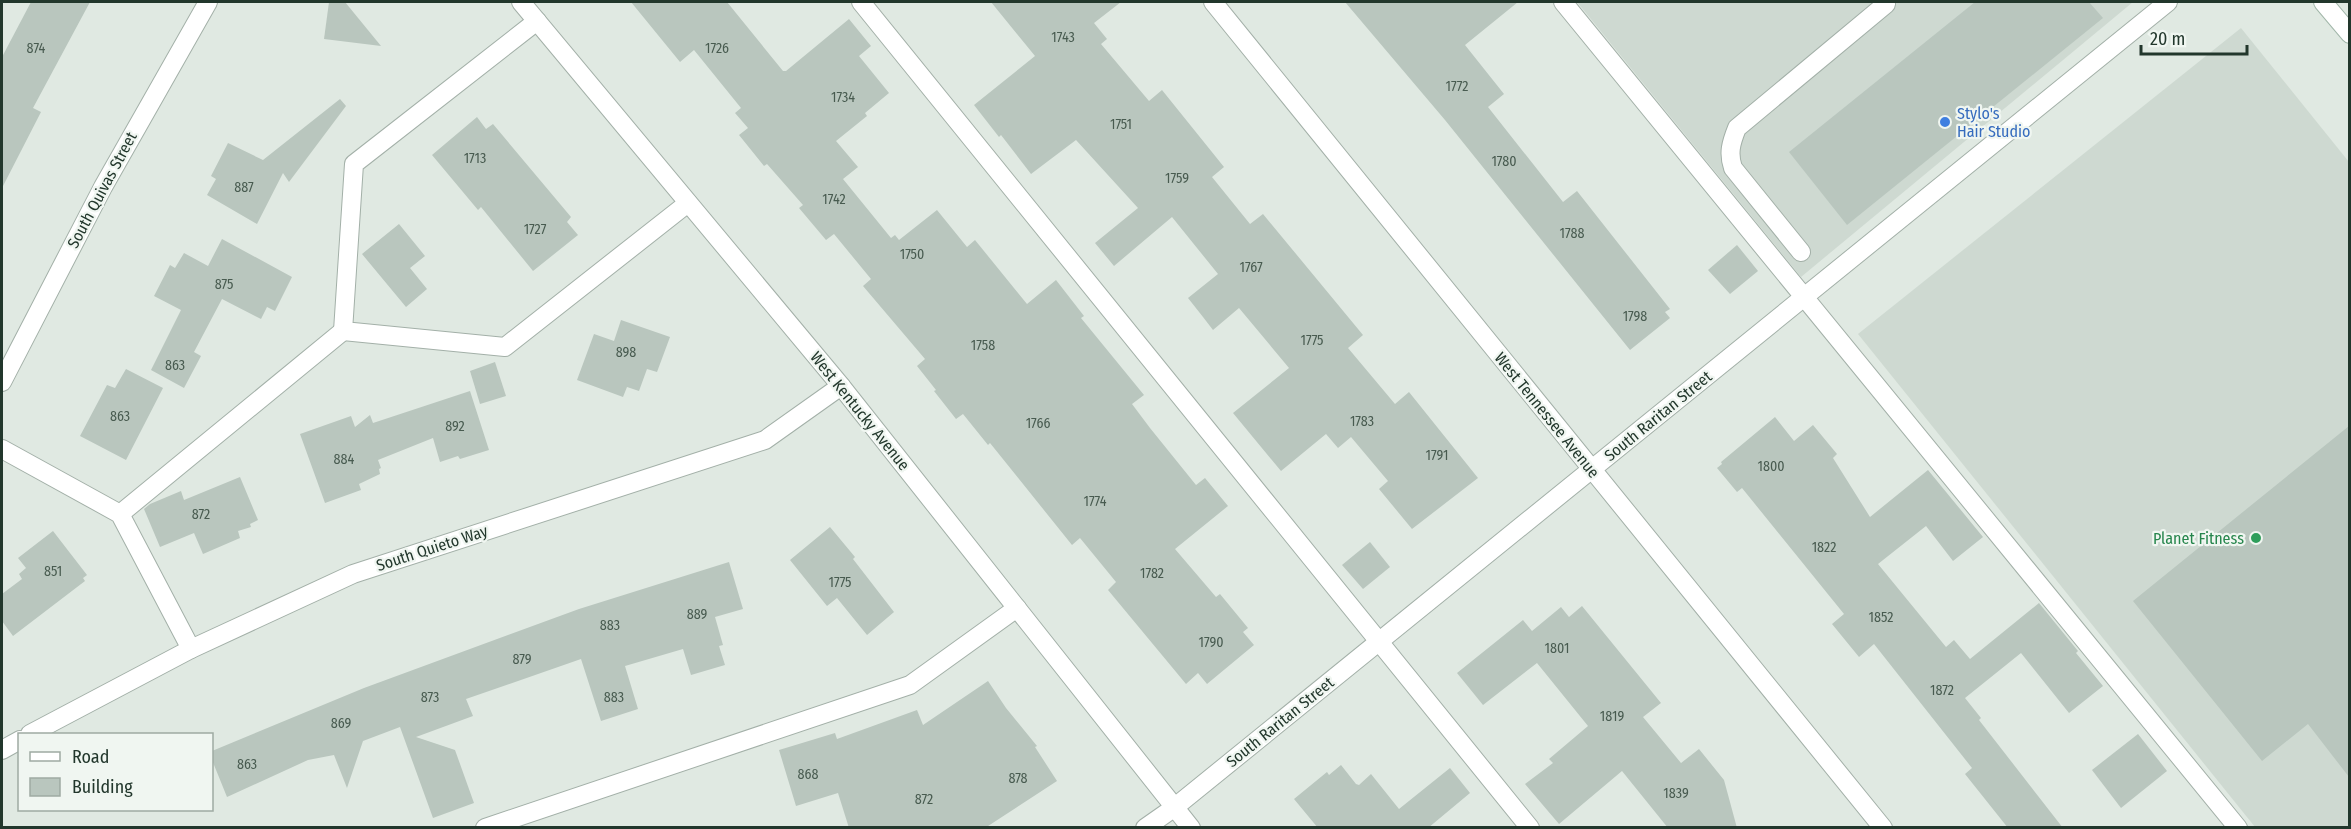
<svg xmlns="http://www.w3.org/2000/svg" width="2351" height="829" font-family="'Fira Sans Condensed',sans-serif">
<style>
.built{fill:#ced9d1}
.building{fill:#b9c6be}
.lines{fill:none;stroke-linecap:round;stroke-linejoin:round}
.lane-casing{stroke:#a3b0a8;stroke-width:20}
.street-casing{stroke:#a3b0a8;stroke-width:20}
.secondary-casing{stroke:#a2b7aa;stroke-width:20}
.lane{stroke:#fff;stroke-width:18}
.street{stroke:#fff;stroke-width:18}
.secondary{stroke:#fff;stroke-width:18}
.shop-dot{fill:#3f7fe0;stroke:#f0f6f1;stroke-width:2}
.leisure-dot{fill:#2e9e5b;stroke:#f0f6f1;stroke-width:2}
.labels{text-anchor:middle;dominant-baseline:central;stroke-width:4.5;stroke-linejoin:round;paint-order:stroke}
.number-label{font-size:14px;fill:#485b50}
.shop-label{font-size:16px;fill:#366cbe;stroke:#f0f6f1;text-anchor:start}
.street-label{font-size:16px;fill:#22372c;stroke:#f0f6f1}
.leisure-label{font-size:16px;fill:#27864d;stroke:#f0f6f1;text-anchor:end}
</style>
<rect width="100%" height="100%" fill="#e0e9e2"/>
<g class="built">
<path d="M 1577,2 L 2133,2 L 1801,277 Z"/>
<path d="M 2241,28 L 2349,162 L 2349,827 L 2255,827 L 1858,334 Z"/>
</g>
<g class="building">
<path d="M 31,2 L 90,2 L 33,108 L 41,112 L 2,188 L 2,57 Z"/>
<path d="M 329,2 L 345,2 L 381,46 L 324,39 Z"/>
<path d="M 631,2 L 727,2 L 783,71 L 786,71 L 849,19 L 871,46 L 859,56 L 889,93 L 865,113 L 867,116 L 836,141 L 858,167 L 843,179 L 891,238 L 895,235 L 899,240 L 937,210 L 967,247 L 975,240 L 1027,304 L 1056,280 L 1084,316 L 1081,318 L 1144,395 L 1132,404 L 1150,428 L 1196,485 L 1205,478 L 1228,506 L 1175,549 L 1216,597 L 1220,594 L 1248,628 L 1243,632 L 1254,645 L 1207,684 L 1198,673 L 1186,684 L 1108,590 L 1116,582 L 1080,538 L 1072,545 L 990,443 L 988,445 L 963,414 L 956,419 L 934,391 L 936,390 L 917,366 L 925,359 L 863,286 L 871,279 L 834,234 L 826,240 L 799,208 L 803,205 L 767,164 L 764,166 L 739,135 L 748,128 L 735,113 L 741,108 L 694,50 L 680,62 Z"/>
<path d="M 991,2 L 1121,2 L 1094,23 L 1107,39 L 1101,44 L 1149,101 L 1162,90 L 1224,167 L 1212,177 L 1250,224 L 1263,214 L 1363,335 L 1348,348 L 1395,404 L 1409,392 L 1478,478 L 1412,529 L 1379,489 L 1388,481 L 1351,437 L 1338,448 L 1326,434 L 1281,471 L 1233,413 L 1289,368 L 1239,308 L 1213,330 L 1203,317 L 1188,298 L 1218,274 L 1172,217 L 1114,266 L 1095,243 L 1138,208 L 1076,140 L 1031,174 L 1001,135 L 999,137 L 974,105 L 1035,56 Z"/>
<path d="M 1345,2 L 1518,2 L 1465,45 L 1504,94 L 1488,107 L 1563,202 L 1577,191 L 1670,309 L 1665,312 L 1670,318 L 1630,350 L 1445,120 Z"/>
<path d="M 1975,2 L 2089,2 L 2103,18 L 1847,225 L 1789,152 Z"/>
<path d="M 340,99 L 346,106 L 289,182 L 283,173 L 257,224 L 207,195 L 216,179 L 211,176 L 228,143 L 263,160 Z"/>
<path d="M 477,117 L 486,129 L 493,124 L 571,217 L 567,222 L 578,235 L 533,271 L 481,207 L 478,210 L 432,155 Z"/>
<path d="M 399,224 L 425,256 L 410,268 L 427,289 L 406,307 L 362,254 Z"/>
<path d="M 222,239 L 292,277 L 275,311 L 267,307 L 261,319 L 222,299 L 194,352 L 201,356 L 184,388 L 151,370 L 181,310 L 154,296 L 170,265 L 175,268 L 184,253 L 208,266 Z"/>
<path d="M 1737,245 L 1758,271 L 1730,294 L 1708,270 Z"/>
<path d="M 621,320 L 670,337 L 657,372 L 647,369 L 639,391 L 627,387 L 623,397 L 577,380 L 594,334 L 614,341 Z"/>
<path d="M 495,362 L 506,396 L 480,404 L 470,371 Z"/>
<path d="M 126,369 L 163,388 L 126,460 L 80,436 L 107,385 L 115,388 Z"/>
<path d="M 470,391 L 489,450 L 460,459 L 458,456 L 440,462 L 433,438 L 378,460 L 381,468 L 379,469 L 380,474 L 359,484 L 361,490 L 325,503 L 300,434 L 351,416 L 355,427 L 370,415 L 373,423 Z"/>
<path d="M 1775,417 L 1794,441 L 1813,425 L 1837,454 L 1833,458 L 1870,517 L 1928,470 L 1983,537 L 1953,561 L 1926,526 L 1878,564 L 1946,647 L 1954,640 L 1970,659 L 2039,603 L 2078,651 L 2076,653 L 2103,686 L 2069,713 L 2021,653 L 1965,698 L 1981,718 L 1979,720 L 2063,828 L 2008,828 L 1965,774 L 1972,768 L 1874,644 L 1859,657 L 1832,624 L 1844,614 L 1742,488 L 1737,492 L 1717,468 L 1722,464 L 1721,462 Z"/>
<path d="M 2349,426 L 2349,777 L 2308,724 L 2262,761 L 2133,601 Z"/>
<path d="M 240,477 L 258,520 L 250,524 L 251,527 L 238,531 L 240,538 L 203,554 L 194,533 L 160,547 L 144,509 L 150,504 L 181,491 L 184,500 Z"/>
<path d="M 830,527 L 855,557 L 853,559 L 894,612 L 867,635 L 837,598 L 827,606 L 790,560 Z"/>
<path d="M 53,531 L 87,575 L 83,578 L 85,581 L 13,636 L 2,621 L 2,594 L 22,579 L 19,574 L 26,568 L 18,558 Z"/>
<path d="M 1370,542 L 1390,567 L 1363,589 L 1342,565 Z"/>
<path d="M 729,562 L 743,609 L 715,617 L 723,645 L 719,646 L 725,665 L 691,675 L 683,649 L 625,666 L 638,709 L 601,721 L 581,659 L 466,699 L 473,716 L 416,737 L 455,750 L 474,803 L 433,818 L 400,727 L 363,741 L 347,788 L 334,755 L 308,760 L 227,797 L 212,760 L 212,751 L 364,688 L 579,609 Z"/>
<path d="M 1582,606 L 1661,703 L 1643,717 L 1681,763 L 1699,749 L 1724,780 L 1737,828 L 1668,828 L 1622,771 L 1559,824 L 1525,784 L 1553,763 L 1549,759 L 1588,726 L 1537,663 L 1483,705 L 1457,673 L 1523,620 L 1532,631 L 1561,607 L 1569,617 Z"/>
<path d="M 988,681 L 1006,708 L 1037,746 L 1035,747 L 1057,781 L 985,828 L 849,828 L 838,793 L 796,806 L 779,750 L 835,733 L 837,739 L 917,710 L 923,725 Z"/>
<path d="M 2138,734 L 2167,771 L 2121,808 L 2092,770 Z"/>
<path d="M 1341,765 L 1356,784 L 1359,785 L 1371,774 L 1399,809 L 1450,768 L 1470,793 L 1428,828 L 1318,828 L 1294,799 L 1327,772 L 1329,775 Z"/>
</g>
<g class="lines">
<defs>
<g id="lane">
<path d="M 861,2 L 1530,828"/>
<path d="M 1563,2 L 2238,828"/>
<path d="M 537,21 L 354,164 L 343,331 L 505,347 L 688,203"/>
<path d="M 1801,252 L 1733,168 C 1728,153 1731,143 1737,128 L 1886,4"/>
<path d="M 2,449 L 120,514 L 191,649"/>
<path d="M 120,514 L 343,331"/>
<path d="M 485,828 L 910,685 L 1017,608"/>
</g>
<g id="street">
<path d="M 521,2 L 841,386 L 1191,828"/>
<path d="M 1213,2 L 1883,828"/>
<path d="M 2,382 L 103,187 L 208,2"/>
<path d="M 30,734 L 191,649 L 353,574 L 765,440 L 841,386"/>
<path d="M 2,750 L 20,740"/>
<path d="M 1145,828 L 1175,807 L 2168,2"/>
</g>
<path id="secondary" d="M 2323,2 L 2350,34"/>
</defs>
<use href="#lane" class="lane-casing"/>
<use href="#street" class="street-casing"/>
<use href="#secondary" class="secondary-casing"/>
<use href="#lane" class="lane"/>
<use href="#street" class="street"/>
<use href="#secondary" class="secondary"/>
</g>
<circle class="shop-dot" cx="1945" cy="122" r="6"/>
<circle class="leisure-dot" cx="2256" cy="538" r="6"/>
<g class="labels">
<g class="number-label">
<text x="1063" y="37">1743</text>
<text x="36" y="48">874</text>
<text x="717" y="48">1726</text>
<text x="1457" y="86">1772</text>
<text x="843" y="97">1734</text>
<text x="1121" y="124">1751</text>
<text x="475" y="158">1713</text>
<text x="1504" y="161">1780</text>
<text x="1177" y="178">1759</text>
<text x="244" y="187">887</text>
<text x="834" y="199">1742</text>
<text x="535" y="229">1727</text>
<text x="1572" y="233">1788</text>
<text x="912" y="254">1750</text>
<text x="1251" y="267">1767</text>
<text x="224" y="284">875</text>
<text x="1635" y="316">1798</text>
<text x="1312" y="340">1775</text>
<text x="983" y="345">1758</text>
<text x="626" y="352">898</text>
<text x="175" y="365">863</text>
<text x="120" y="416">863</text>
<text x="1362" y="421">1783</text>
<text x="1038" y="423">1766</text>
<text x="455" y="426">892</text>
<text x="1437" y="455">1791</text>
<text x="344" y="459">884</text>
<text x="1771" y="466">1800</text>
<text x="1095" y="501">1774</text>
<text x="201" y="514">872</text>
<text x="1824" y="547">1822</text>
<text x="53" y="571">851</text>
<text x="1152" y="573">1782</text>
<text x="840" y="582">1775</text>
<text x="697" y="614">889</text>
<text x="1881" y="617">1852</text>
<text x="610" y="625">883</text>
<text x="1211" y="642">1790</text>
<text x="1557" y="648">1801</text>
<text x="522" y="659">879</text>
<text x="1942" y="690">1872</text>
<text x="430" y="697">873</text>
<text x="614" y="697">883</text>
<text x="1612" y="716">1819</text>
<text x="341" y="723">869</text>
<text x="247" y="764">863</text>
<text x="808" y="774">868</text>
<text x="1018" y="778">878</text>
<text x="1676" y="793">1839</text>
<text x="924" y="799">872</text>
</g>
<g class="shop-label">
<text x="1957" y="113">Stylo's<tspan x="1957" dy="18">Hair Studio</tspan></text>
</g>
<g class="street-label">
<text transform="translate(102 190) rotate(-62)">South Quivas Street</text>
<text transform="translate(860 411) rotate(51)">West Kentucky Avenue</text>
<text transform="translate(1547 415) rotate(51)">West Tennessee Avenue</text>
<text transform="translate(1658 416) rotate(-39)">South Raritan Street</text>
<text transform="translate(432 548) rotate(-18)">South Quieto Way</text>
<text transform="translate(1280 722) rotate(-39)">South Raritan Street</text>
</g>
<g class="leisure-label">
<text x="2244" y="538">Planet Fitness</text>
</g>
</g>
<rect width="2351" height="829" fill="none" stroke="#22372c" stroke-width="6"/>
<rect x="18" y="733" width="195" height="78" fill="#f0f6f1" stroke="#9eaaa2" stroke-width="1.5"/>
<rect x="30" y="752" width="30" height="9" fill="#ffffff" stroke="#9eaaa2" stroke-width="1.5"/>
<text x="72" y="763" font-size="18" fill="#22372c">Road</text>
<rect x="30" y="778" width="30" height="18" fill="#b9c6be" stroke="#9eaaa2" stroke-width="1.5"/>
<text x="72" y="793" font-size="18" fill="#22372c">Building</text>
<path d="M2141 45v9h106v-9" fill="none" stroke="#22372c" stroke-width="3"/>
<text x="2150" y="45" font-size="18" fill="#22372c" stroke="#f0f6f1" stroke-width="4.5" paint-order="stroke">20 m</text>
</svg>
